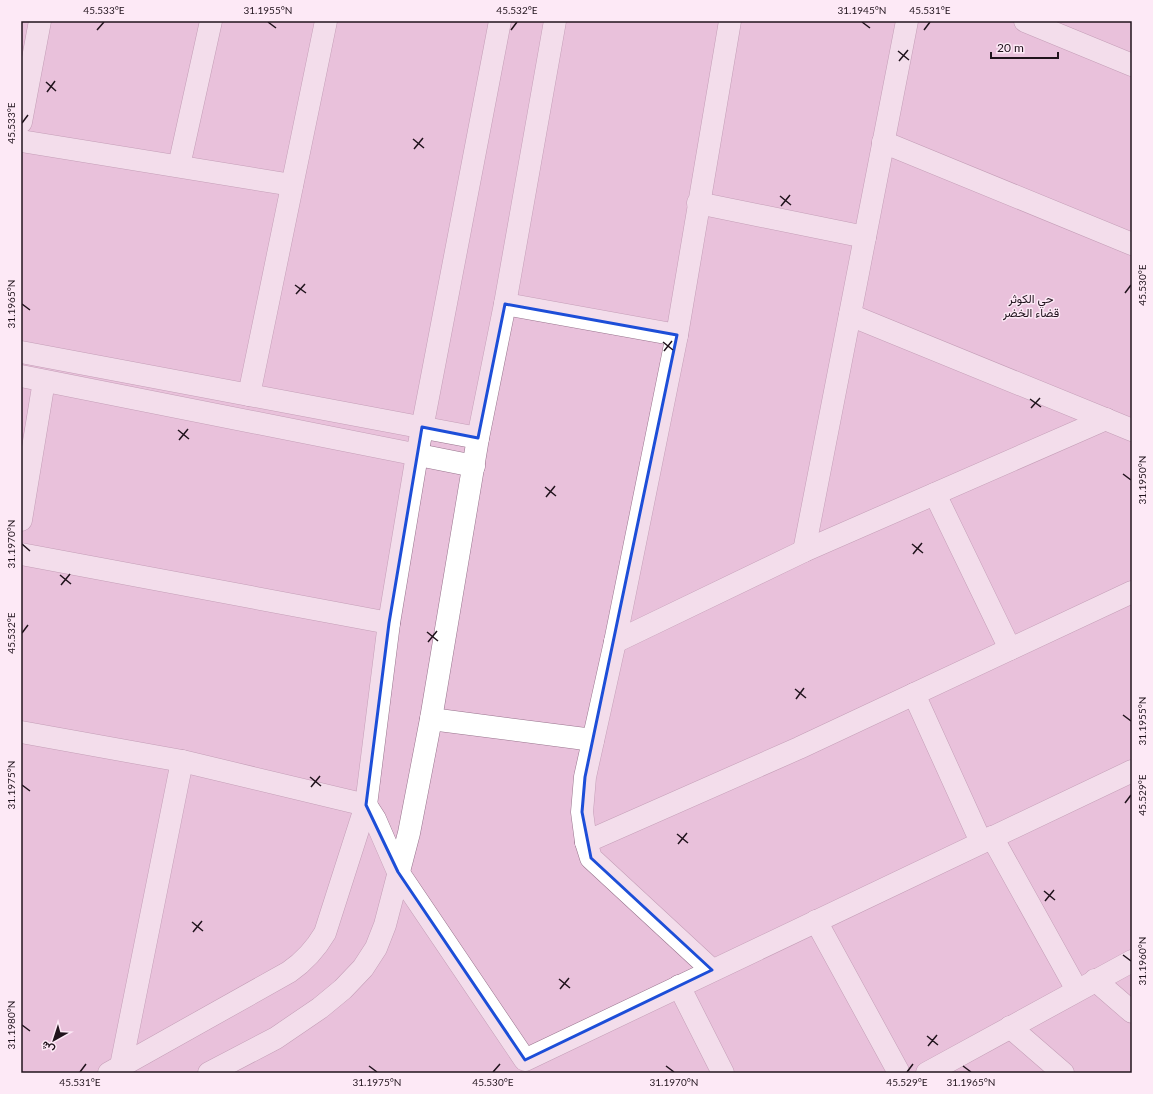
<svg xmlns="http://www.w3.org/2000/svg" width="1153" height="1094" font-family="Lato,Vazirmatn,sans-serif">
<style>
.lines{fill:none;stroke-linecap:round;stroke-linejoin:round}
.minor-casing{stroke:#98748d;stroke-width:23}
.tertiary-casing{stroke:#98748d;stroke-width:23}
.minor{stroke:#fff;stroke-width:22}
.tertiary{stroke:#fff;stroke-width:22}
.marked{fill:none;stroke:#1d4ed8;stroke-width:3;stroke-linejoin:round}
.ticks{fill:none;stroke:#20131c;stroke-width:1.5}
.labels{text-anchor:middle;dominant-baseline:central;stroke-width:3;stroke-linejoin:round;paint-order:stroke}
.neighbourhood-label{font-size:12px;fill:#20131c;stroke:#fde9f6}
.neatline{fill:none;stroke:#20131c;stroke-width:1.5}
.ticks-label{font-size:10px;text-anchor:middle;fill:#20131c}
</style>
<rect width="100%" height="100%" fill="#e9c1db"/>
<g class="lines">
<defs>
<g id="minor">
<path d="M 1025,21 L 1132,65"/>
<path d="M 21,122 L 40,21"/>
<path d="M 21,141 L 292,185"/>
<path d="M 883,142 L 1132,244"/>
<path d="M 179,166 L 211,21"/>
<path d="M 698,203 L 865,237"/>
<path d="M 505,304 L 677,335"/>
<path d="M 850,315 L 1132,430"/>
<path d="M 249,395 L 326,21"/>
<path d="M 935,494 L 1010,649"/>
<path d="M 21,520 L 44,381"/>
<path d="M 804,551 L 907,21"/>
<path d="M 21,554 L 389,623"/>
<path d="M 615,642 L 804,551 L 1106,419"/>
<path d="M 914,694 L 981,842"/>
<path d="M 431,719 L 593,740"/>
<path d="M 21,732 L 182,761 L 366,805 L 375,819 L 398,872 L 525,1060 L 1132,771"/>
<path d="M 992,837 L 1077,990"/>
<path d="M 586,842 L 799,748 L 1132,592"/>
<path d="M 816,921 L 898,1071"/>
<path d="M 712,970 L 591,858 L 586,842 L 582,812 L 585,777 L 615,642 L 677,335 L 730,21"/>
<path d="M 1095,980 L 1132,1012"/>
<path d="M 679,986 L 723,1073"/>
<path d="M 1010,1027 L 1063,1073"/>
<path d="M 121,1066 L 182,761"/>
<path d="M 927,1073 L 1132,961"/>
</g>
<g id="tertiary">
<path d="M 21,352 L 478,438"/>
<path d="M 21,376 L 474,466"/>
<path d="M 109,1073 L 289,972 C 305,961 315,950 325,933 L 366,805 L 389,623 L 417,455 L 500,21"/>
<path d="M 209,1073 L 276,1038 L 320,1008 L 343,989 L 363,968 L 376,948 L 385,925 L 409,833 L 431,719 L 478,438 L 505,304 L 555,21"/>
</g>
</defs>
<use href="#minor" class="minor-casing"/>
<use href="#tertiary" class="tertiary-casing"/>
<use href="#minor" class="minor"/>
<use href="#tertiary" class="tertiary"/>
</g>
<path d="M0 0H1153V1094H0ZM 505,304 L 677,335 L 585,777 L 582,812 L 591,858 L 712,970 L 525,1060 L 398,872 L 366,805 L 389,623 L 422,427 L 478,438 Z" fill="#e9c1db" fill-opacity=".55" fill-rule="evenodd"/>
<path class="marked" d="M 505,304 L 677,335 L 585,777 L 582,812 L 591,858 L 712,970 L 525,1060 L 398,872 L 366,805 L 389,623 L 422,427 L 478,438 Z"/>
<path class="ticks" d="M 268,22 L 276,28M 862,22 L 870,28M 97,30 L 104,22M 511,30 L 517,22M 924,30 L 930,22M 898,51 L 909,60M 899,61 L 908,50M 46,82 L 56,91M 47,92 L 55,81M 22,123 L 28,115M 413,139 L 424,148M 414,149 L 423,138M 780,196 L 791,205M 781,206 L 790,195M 295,285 L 306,293M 1125,293 L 1131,285M 296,294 L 305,284M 22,304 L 30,310M 663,342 L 673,350M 664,351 L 672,341M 1030,399 L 1041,407M 1031,408 L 1040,398M 178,430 L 189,439M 179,440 L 188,429M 1123,474 L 1131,480M 545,487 L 556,496M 546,497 L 555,486M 22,544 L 30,551M 912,544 L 923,553M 913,554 L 922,543M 60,575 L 71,584M 61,585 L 70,574M 427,632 L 438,641M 22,633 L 28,625M 428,642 L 437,631M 795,689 L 806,698M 796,699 L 804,688M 1123,715 L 1131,721M 310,777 L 321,786M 22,785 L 30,791M 311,787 L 320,776M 1125,803 L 1131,795M 677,834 L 688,843M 678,844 L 687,833M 1044,891 L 1055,900M 1045,901 L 1054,890M 192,922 L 203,931M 193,932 L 202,921M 1123,955 L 1131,961M 559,979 L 570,988M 560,989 L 569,978M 22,1025 L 30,1031M 927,1036 L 938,1045M 928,1046 L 937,1035M 369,1066 L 377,1072M 666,1066 L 674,1072M 963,1066 L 971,1072M 80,1072 L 86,1064M 493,1072 L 500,1064M 907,1072 L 913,1064"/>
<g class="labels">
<g class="neighbourhood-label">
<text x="1031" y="298">حي الكوثر<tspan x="1031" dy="14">قضاء الخضر</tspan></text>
</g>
</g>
<rect width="1153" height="1094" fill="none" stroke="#fde9f6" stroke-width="44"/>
<g transform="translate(54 1040) rotate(219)" stroke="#fde9f6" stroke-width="3" paint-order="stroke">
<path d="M0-3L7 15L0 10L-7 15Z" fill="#20131c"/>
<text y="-6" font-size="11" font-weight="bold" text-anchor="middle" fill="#20131c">ش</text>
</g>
<path d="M991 52v6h67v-6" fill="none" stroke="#20131c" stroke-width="2"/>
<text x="997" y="52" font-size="12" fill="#20131c" stroke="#fde9f6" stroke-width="3" paint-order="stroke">20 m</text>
<rect x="22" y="22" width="1109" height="1050" class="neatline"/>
<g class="ticks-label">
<text x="104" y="14">45.533°E</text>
<text x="268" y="14">31.1955°N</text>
<text x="517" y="14">45.532°E</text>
<text x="862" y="14">31.1945°N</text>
<text x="930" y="14">45.531°E</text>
<text transform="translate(11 123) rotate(-90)" y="4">45.533°E</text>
<text transform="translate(1142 285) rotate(-90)" y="4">45.530°E</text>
<text transform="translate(11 304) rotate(-90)" y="4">31.1965°N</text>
<text transform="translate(1142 480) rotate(-90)" y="4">31.1950°N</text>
<text transform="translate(11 544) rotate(-90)" y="4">31.1970°N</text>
<text transform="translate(11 633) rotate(-90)" y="4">45.532°E</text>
<text transform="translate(1142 721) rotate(-90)" y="4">31.1955°N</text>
<text transform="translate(11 785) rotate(-90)" y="4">31.1975°N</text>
<text transform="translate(1142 795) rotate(-90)" y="4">45.529°E</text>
<text transform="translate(1142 961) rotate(-90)" y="4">31.1960°N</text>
<text transform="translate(11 1025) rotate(-90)" y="4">31.1980°N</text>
<text x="80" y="1086">45.531°E</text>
<text x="377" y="1086">31.1975°N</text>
<text x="493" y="1086">45.530°E</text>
<text x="674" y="1086">31.1970°N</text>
<text x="907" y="1086">45.529°E</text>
<text x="971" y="1086">31.1965°N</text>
</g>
</svg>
